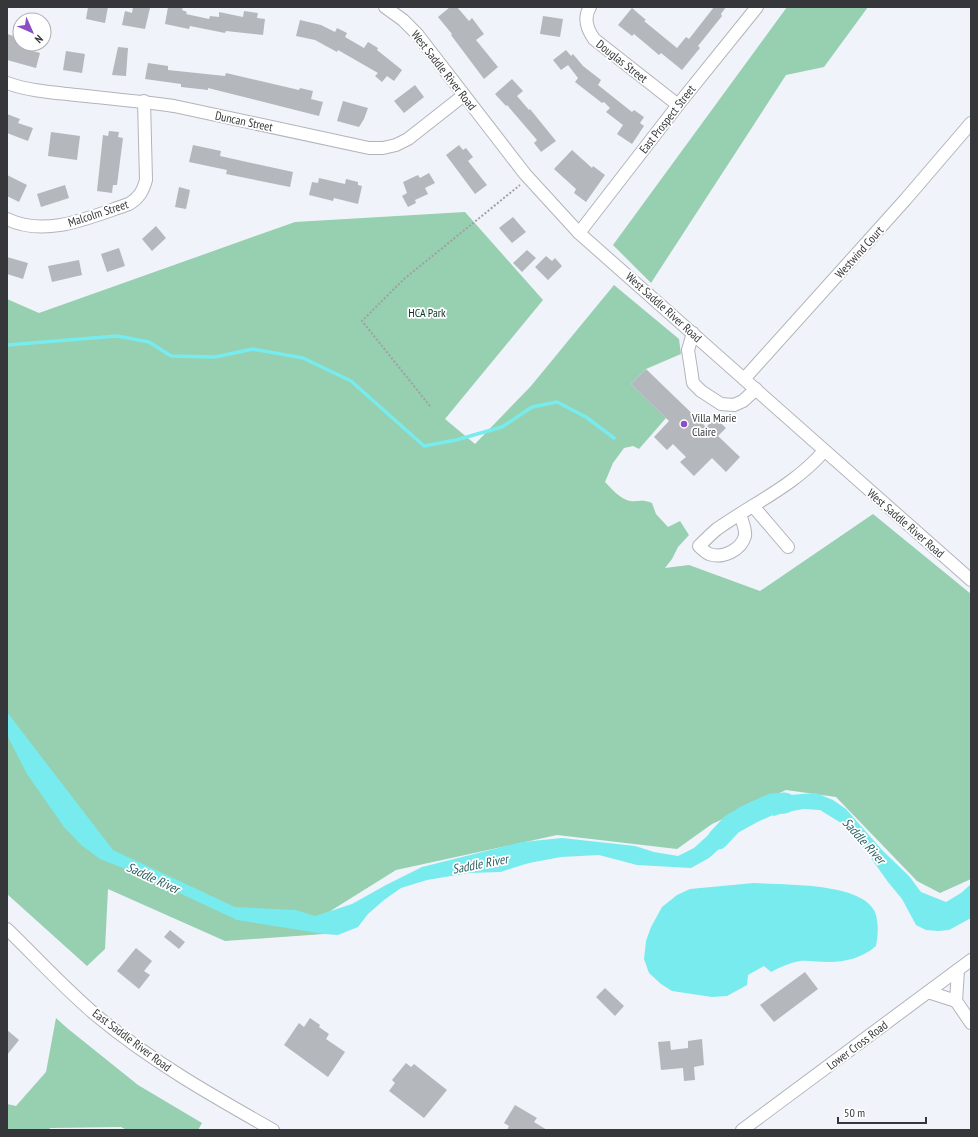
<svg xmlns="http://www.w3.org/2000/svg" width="978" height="1137" font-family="'PT Sans Narrow',sans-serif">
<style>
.green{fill:#97cfb1}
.water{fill:#77ebed}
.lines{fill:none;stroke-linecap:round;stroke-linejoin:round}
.stream{stroke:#77ebed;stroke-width:3.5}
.river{stroke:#77ebed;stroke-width:21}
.building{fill:#b4b8bd}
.minor-casing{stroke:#b1b4ba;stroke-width:14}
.path{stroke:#9fa1a5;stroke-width:2;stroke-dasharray:2 2;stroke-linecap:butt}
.minor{stroke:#fff;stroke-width:12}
.poi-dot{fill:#8c4ec4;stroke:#fff;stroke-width:1.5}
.labels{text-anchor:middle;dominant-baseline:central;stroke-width:3.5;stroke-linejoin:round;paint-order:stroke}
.street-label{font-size:12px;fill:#36373a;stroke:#fff}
.park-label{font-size:12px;fill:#0b3221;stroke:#fff}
.poi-label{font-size:12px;fill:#36373a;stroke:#fff;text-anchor:start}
.water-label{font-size:13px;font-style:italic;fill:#2e6061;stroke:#fff}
</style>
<rect width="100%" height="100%" fill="#f0f3f9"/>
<g class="green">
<path d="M 787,7 L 868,7 L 824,67 L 786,75 L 651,283 L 613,245 Z"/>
<path d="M 465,212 L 543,300 L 445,419 L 475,444 L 531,386 L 614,285 L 679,339 L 681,354 L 646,369 L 631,384 L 666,418 L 639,449 L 633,446 L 624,448 L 613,463 L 605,482 C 613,490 619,498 630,501 C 640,502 641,499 652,503 L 656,514 L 668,527 L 680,521 L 689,535 L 678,547 L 672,559 L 665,568 L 689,565 L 760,591 L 873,514 L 971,594 L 971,879 L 940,893 L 917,881 L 836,797 L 786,790 L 712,824 L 677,849 L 557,835 L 396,870 L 316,920 L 324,934 L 225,941 L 108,889 L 105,949 L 87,966 L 7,894 L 7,299 L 39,313 L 295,222 Z"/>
<path d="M 56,1018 L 67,1028 L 138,1085 L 202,1123 L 198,1130 L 127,1130 L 121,1127 L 50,1128 L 48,1130 L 7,1130 L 7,1104 L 16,1106 L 46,1072 Z"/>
</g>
<g class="water">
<path d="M 7,710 L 7,712 L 113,850 L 235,907 L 296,910 L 315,916 L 352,904 L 386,885 L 422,867 L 522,842 L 562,838 L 635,846 L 654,852 L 678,856 L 694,848 L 738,808 L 762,797 L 816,793 L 833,800 L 846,809 L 882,850 L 909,876 L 921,892 L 946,902 L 961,893 L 971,884 L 971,918 L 949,930 L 938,931 L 926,930 L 916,925 L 902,899 L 888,882 L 866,851 L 846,826 L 820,810 L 804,809 L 786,812 L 774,816 L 765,811 L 754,810 L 744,815 L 736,822 L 732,833 L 719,849 L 709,858 L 691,868 L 637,865 L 599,855 L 561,857 L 529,863 L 500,872 L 469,873 L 427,880 L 401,888 L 384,900 L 368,914 L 358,927 L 338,935 L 324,934 L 237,920 L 143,876 L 100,859 L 81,845 L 64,827 L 27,774 L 7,735 Z"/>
<path d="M 754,883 C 783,885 862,882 875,912 C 879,923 878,935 876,946 C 862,958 846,962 828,962 C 818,962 809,960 800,961 C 789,963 780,967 771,972 L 764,966 L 748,975 L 747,985 L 727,996 L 712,997 L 672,991 L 661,984 L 649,973 L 644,959 L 646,941 L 651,927 L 662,907 L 677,895 L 690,889 Z"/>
</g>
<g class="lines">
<path class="stream" d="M 7,345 L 117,336 L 149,342 L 171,356 L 215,357 L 253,349 L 303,358 L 351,381 L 424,446 L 456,440 L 502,427 L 532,407 L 557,402 L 586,417 L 614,438"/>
<path class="river" d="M 718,839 L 732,824 L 752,813 L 772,804 L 785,803"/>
</g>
<g class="building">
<path d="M 88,7 L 108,7 L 105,23 L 86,19 Z"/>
<path d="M 133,7 L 150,8 L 145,29 L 122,25 L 125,11 L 132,13 Z"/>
<path d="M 168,7 L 183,7 L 182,10 L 187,12 L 186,14 L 209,19 L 210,16 L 219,17 L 219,12 L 243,17 L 244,11 L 258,13 L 257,18 L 265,19 L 263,35 L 226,31 L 225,33 L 190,26 L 189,29 L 165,24 Z"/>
<path d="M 450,7 L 457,7 L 469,21 L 472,18 L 484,34 L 476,40 L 498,67 L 484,79 L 451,35 L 452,34 L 438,17 Z"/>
<path d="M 714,7 L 726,7 L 721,14 L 722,16 L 698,46 L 700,48 L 682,70 L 661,53 L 659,55 L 634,34 L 632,36 L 618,25 L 632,8 L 646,20 L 644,21 L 677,48 L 686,37 L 689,39 Z"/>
<path d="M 543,16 L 563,19 L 560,37 L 540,34 Z"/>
<path d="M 300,20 L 321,25 L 335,32 L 337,28 L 347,33 L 345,37 L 364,48 L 368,42 L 378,48 L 377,50 L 402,70 L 394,81 L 387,76 L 382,82 L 375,76 L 378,73 L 338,50 L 337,52 L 315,40 L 296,36 Z"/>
<path d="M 7,34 L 20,38 L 20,44 L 31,44 L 29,50 L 40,53 L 36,68 L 7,60 Z"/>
<path d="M 118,47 L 128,48 L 126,76 L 112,75 Z"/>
<path d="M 566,50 L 571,56 L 573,54 L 583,66 L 601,80 L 598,85 L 632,112 L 634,110 L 644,117 L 640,123 L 644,126 L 632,144 L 617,134 L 623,125 L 606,112 L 610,108 L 604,102 L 602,103 L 575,82 L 578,78 L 568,65 L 561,70 L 553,60 Z"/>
<path d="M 66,51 L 85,54 L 82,73 L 63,70 Z"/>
<path d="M 148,63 L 168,66 L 168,70 L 225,76 L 226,73 L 299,90 L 300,88 L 313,91 L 311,99 L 323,102 L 319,116 L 208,88 L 208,90 L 181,87 L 181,84 L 145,79 Z"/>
<path d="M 512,79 L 523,91 L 517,96 L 529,110 L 530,109 L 556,141 L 541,152 L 534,143 L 537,140 L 507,105 L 506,106 L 495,94 Z"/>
<path d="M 415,85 L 424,97 L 404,113 L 394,101 Z"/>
<path d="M 343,101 L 368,108 L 364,119 L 359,127 L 337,121 Z"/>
<path d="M 7,114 L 20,119 L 18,123 L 33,128 L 28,141 L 7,133 Z"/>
<path d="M 109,131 L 119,132 L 118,137 L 123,138 L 117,185 L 113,185 L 112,193 L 97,191 L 103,135 L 108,136 Z"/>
<path d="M 51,132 L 80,136 L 77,160 L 48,156 Z"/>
<path d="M 193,145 L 221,151 L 220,156 L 293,172 L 290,187 L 226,174 L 227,170 L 189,162 Z"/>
<path d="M 459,145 L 463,150 L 466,148 L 473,157 L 468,161 L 487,185 L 475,194 L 446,155 Z"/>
<path d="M 572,150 L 592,168 L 593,166 L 605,175 L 586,202 L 574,193 L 576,189 L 554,169 Z"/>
<path d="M 429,173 L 435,183 L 425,188 L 428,194 L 415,200 L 416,203 L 408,207 L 402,196 L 407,193 L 403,182 L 418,175 L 420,178 Z"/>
<path d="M 7,175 L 27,185 L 19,202 L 7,196 Z"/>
<path d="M 319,178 L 345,184 L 346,179 L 358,182 L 358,185 L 362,186 L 358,204 L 334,198 L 333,201 L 309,195 L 312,182 L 318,183 Z"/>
<path d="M 65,185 L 69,198 L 41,207 L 37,194 Z"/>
<path d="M 179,187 L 190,190 L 186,209 L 175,207 Z"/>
<path d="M 513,217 L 526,232 L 512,243 L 499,228 Z"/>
<path d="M 156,226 L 166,238 L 152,251 L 142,239 Z"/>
<path d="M 119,248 L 125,266 L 107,272 L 101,254 Z"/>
<path d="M 527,250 L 536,258 L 522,272 L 513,263 Z"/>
<path d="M 546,256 L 552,261 L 555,258 L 562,266 L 548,280 L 535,267 Z"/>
<path d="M 7,257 L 28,263 L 23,279 L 7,274 Z"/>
<path d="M 79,260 L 82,275 L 52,282 L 48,266 Z"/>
<path d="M 646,369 L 706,427 L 715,418 L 726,428 L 718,436 L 740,457 L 726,472 L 712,458 L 694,476 L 680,462 L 686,457 L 673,444 L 667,450 L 654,437 L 669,421 L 631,384 Z"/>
<path d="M 170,930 L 185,942 L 179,949 L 164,937 Z"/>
<path d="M 136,948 L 152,961 L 144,971 L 150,975 L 139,989 L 117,971 Z"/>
<path d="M 805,972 L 818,989 L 774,1022 L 760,1005 Z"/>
<path d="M 605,988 L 624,1006 L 615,1016 L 596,997 Z"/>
<path d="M 310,1018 L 320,1025 L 319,1027 L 329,1034 L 326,1039 L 345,1052 L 328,1077 L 284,1045 L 299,1023 L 304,1027 Z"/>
<path d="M 7,1030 L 19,1040 L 7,1055 Z"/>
<path d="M 702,1039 L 704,1065 L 694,1067 L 695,1080 L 684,1081 L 683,1068 L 661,1070 L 658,1042 L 670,1041 L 671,1050 L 688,1048 L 688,1041 Z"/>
<path d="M 406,1063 L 411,1067 L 414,1064 L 447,1090 L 424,1118 L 389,1091 L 395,1083 L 392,1080 Z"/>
<path d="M 515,1105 L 537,1118 L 534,1122 L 547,1130 L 507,1130 L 509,1126 L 504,1123 Z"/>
</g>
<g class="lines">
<defs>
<g id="minor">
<path d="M 385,7 L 403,20 L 417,34 L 525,174 L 579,233 L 971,580"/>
<path d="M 590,7 C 583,18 587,29 594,39 L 678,105"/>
<path d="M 7,83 C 26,90 47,92 67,94 C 103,98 138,101 174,106 L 369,148 L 383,148 L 396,145 L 408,139 L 464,95"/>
<path d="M 7,219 C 47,238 90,217 129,204 C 139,198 143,191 146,180 L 144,101"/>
<path d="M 579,233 L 678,105 L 757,7"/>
<path d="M 693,333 L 688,350 L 691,369 L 693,383 L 701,391 L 721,404 L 734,405 L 743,401 L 756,389"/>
<path d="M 744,379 L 905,200 L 971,123"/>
<path d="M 753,506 L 788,547"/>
<path d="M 740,514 C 742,521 746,529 745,536 C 741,550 723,559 709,554 C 705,552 702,549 699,546 C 705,540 711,534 717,529 C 754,503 795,485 824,451"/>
<path d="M 7,929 C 37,958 65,989 97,1016 C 151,1061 211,1095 273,1130"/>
<path d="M 958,970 L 956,1001 L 971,1023"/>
<path d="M 928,992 L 956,1001"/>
<path d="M 742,1130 L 971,960"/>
</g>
</defs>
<use href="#minor" class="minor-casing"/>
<path class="path" d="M 430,406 L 362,321 L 404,279 L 520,185"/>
<use href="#minor" class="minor"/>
</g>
<circle class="poi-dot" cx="684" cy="424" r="4"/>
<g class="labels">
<g class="street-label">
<text transform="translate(622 61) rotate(38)">Douglas Street</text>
<text transform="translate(444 70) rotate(52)">West Saddle River Road</text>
<text transform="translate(667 119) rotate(-52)">East Prospect Street</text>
<text transform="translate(244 121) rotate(12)">Duncan Street</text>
<text transform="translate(98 213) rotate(-18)">Malcolm Street</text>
<text transform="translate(859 252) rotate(-48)">Westwind Court</text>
<text transform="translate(664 307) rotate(42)">West Saddle River Road</text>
<text transform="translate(906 523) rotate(41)">West Saddle River Road</text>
<text transform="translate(132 1040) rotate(37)">East Saddle River Road</text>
<text transform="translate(857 1045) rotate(-37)">Lower Cross Road</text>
</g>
<g class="park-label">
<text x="427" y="312">HCA Park</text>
</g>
<g class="poi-label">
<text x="692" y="417">Villa Marie<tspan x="692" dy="14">Claire</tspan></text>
</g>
<g class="water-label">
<text transform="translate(864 841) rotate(48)">Saddle River</text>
<text transform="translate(480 864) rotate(-11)">Saddle River</text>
<text transform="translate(153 878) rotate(25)">Saddle River</text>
</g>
</g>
<rect width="978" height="1137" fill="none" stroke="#36373a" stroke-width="16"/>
<g transform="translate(32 32) rotate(135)"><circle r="19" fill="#ffffff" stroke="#afafb0"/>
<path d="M0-3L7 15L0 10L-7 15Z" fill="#8c4ec4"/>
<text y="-6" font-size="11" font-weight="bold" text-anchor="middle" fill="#36373a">N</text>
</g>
<path d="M838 1117v6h88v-6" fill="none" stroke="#36373a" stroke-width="2"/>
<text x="844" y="1117" font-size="12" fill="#36373a" stroke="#ffffff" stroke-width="3" paint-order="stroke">50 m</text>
</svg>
